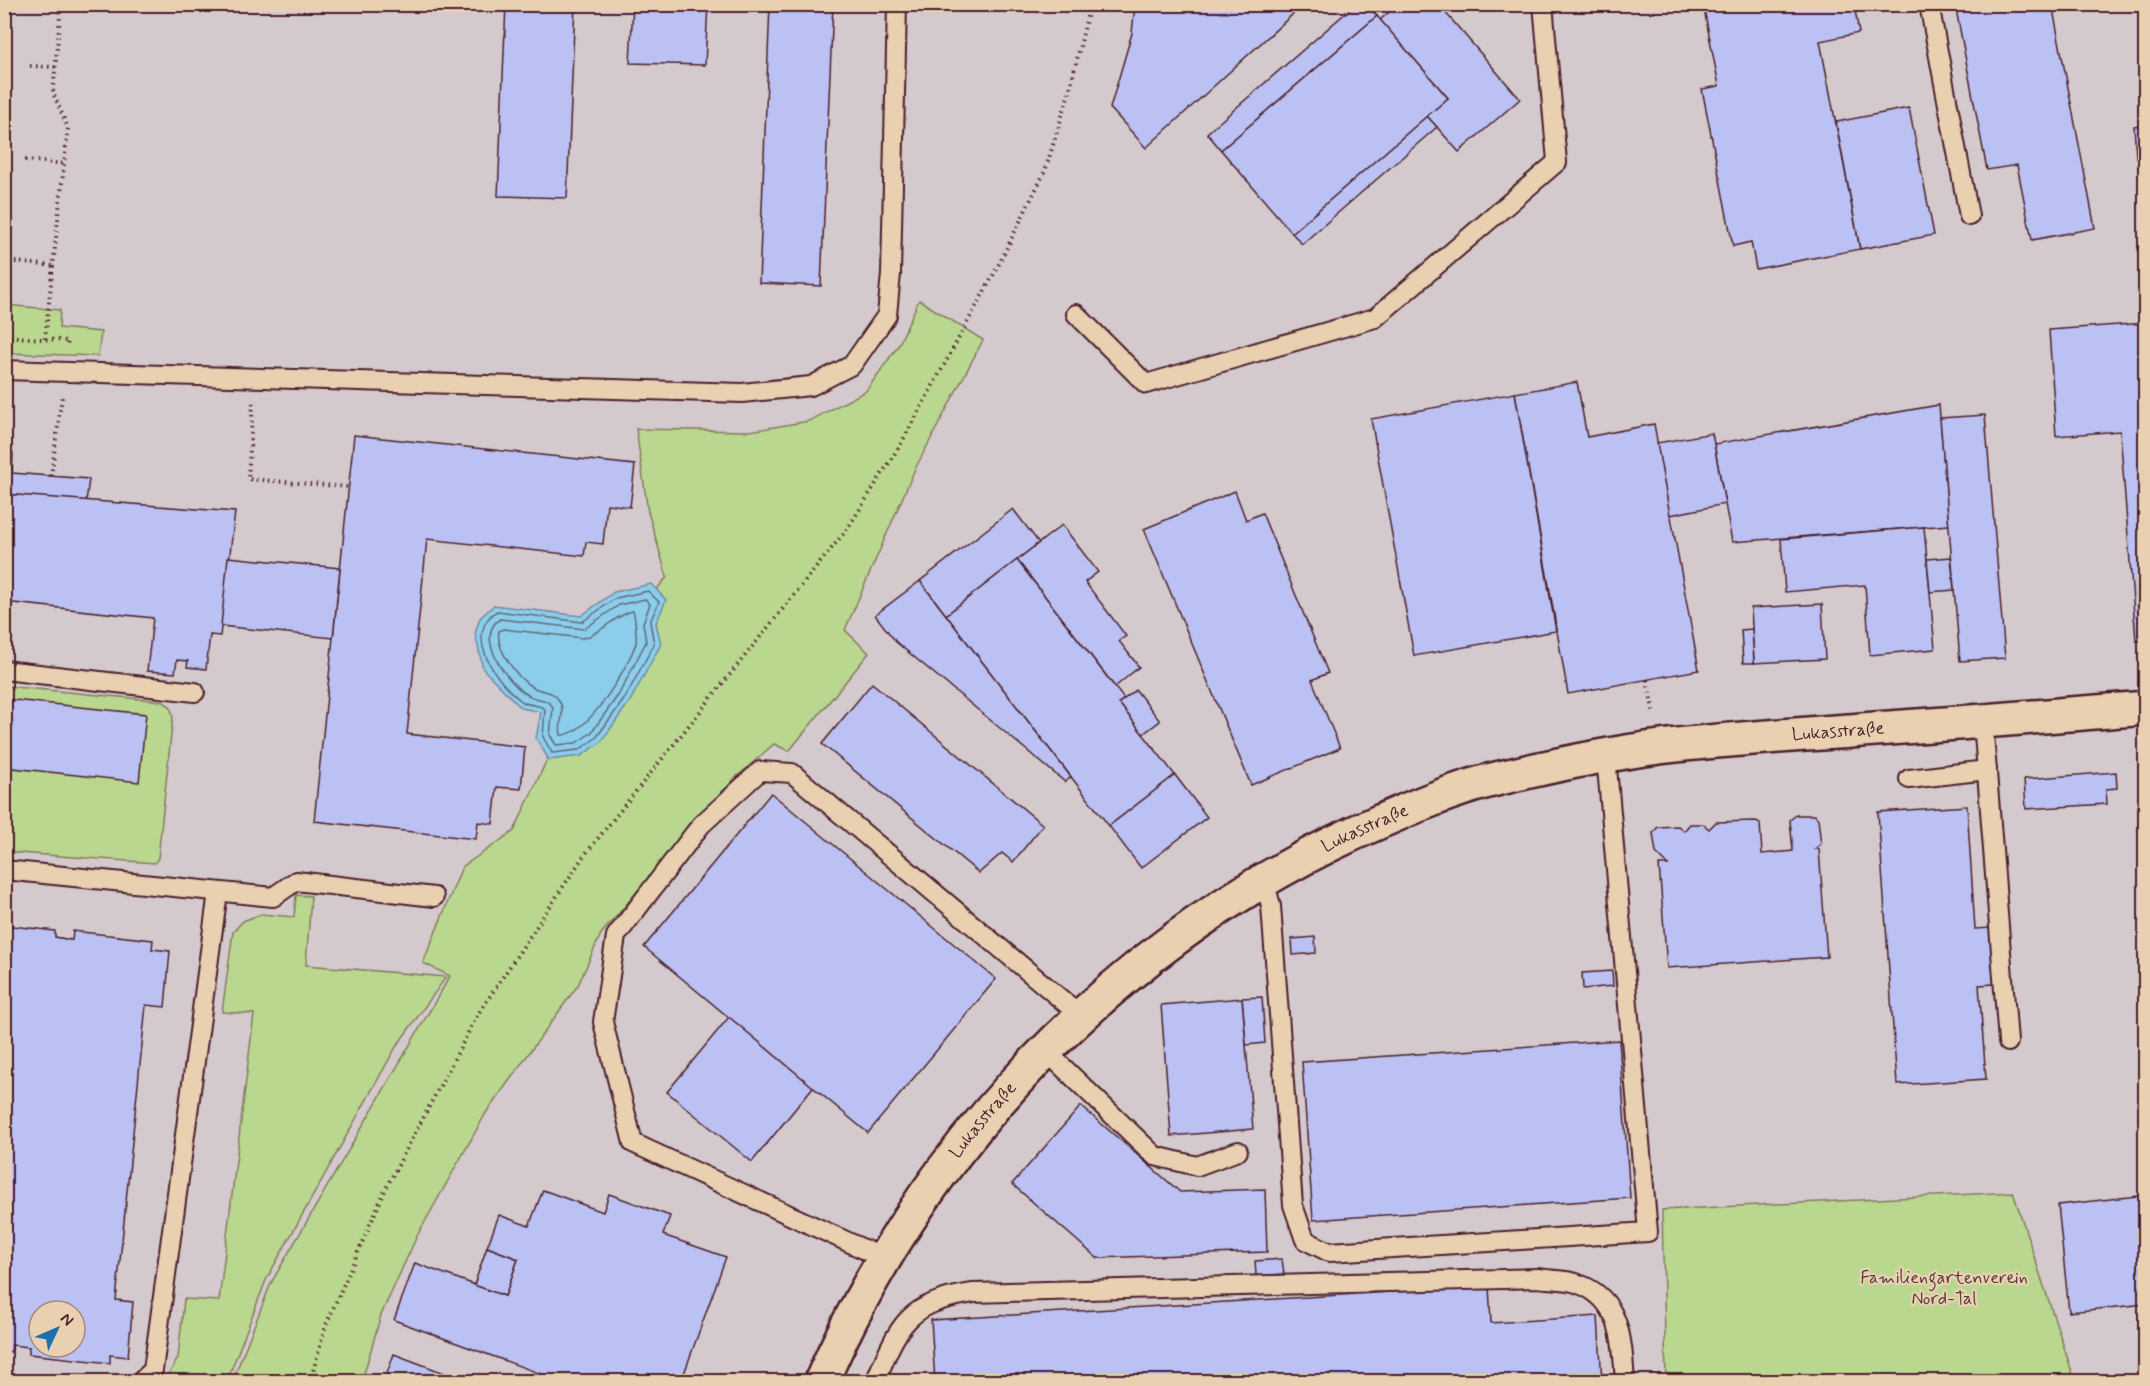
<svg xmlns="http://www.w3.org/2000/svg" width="2150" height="1386" font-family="Mynerve,sans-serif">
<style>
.built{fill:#d4cace;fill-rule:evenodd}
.green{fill:#bad78f;stroke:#827b5d;stroke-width:1.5}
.water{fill:#8bceec;stroke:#71889f;stroke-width:1.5}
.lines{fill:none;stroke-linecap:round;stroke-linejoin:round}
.shore{stroke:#646578;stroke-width:1.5}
.building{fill:#bbc2f3;stroke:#4a1f2b;stroke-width:1.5;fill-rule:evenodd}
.lane-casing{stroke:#4a1f2b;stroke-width:22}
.street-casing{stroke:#4a1f2b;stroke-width:38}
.path{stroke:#4a1f2b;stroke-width:4;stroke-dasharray:1.5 4.5;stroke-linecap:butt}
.lane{stroke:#e8d0b1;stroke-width:18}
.street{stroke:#e8d0b1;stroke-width:33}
.labels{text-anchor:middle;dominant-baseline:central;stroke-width:4.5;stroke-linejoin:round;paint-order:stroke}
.street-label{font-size:18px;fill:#4a1f2b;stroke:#e8d0b1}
.park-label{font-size:18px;fill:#5b3b3a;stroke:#e8d0b1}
</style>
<rect width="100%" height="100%" fill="#dfcdbe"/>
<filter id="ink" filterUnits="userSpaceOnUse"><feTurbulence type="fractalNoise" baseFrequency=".0167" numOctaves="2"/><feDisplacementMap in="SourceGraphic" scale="12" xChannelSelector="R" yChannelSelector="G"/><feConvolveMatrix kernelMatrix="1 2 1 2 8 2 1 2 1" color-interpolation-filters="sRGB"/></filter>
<g filter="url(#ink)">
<path class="built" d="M 5,5 L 2145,5 L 2145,1381 L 2075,1381 L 2013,1192 L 1662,1210 L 1666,1381 L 5,1382 ZM 39,1311 L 75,1311 L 75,1347 L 39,1347 Z"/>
<g class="green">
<path d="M 919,300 L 983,340 L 915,469 L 845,630 L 869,653 L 789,751 L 774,744 L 734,779 L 601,934 L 578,985 L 486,1113 L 417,1236 L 381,1315 L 362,1381 L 232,1382 L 271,1283 L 450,976 L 423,963 L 462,867 L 514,831 L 585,677 L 667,577 L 648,512 L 636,429 L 750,431 L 809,421 L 866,391 L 898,346 Z"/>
<path d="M 5,305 L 60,310 L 59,328 L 101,332 L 98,356 L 5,353 Z"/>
<path d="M 4,686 L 162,701 L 170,706 L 173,716 L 158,858 L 155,863 L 5,852 Z"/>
<path d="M 296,895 L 311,896 L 306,965 L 446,977 L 396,1047 L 266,1280 L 227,1381 L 165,1381 L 178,1358 L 184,1299 L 219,1301 L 254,1014 L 222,1012 L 233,932 L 243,921 L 261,914 L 294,917 Z"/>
<path d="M 2013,1192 L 2075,1381 L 1666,1381 L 1662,1210 Z"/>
</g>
<path class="water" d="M 651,584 L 666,600 L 656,623 L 661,644 L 630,701 L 601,742 L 581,756 L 549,760 L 536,738 L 541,712 L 521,708 L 483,669 L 475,633 L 480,618 L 494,605 L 581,616 L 614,592 Z"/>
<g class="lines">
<g class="shore">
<path d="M 648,591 L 659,602 L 650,622 L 654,644 L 625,698 L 596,738 L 579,750 L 552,753 L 543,737 L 545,709 C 539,704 530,706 523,702 C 498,685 461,634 497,611 L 582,622 L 616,598 Z"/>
<path d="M 645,599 L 650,604 L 643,623 L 646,642 L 619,694 L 591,733 L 576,743 L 556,745 L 550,735 L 553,707 C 546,697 537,701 528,695 C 508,684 473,636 500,619 L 584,629 L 619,605 Z"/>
<path d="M 633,611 C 635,615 637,638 636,643 C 628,667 588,736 561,735 C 558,723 567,711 558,699 C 552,690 543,692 534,688 C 518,680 495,648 499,631 L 503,629 L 583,638 C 602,634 614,615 633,611 Z"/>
</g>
</g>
<g class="building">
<path d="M 506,4 L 575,4 L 567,198 L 498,196 Z"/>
<path d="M 633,4 L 708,4 L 705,65 L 630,63 Z"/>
<path d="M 770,4 L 833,4 L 821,286 L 759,283 Z"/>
<path d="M 1135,4 L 1304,4 L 1146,148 L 1110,108 L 1132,33 Z"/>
<path d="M 1356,4 L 1367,4 L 1377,16 L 1221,150 L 1207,133 Z"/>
<path d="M 1398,4 L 1438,4 L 1520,99 L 1459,152 L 1427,116 L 1448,98 L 1380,20 Z"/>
<path d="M 1703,4 L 1854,4 L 1859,33 L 1820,41 L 1860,249 L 1756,269 L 1751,242 L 1733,246 L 1702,89 L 1719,86 Z"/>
<path d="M 1955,4 L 2052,4 L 2095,228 L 2032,240 L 2017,165 L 1987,170 Z"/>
<path d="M 1377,16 L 1448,98 L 1292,233 L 1221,150 Z"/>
<path d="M 1909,108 L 1934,235 L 1860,249 L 1836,122 Z"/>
<path d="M 1427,116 L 1437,127 L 1302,244 L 1292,233 Z"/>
<path d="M 2146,125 L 2146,157 L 2136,157 L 2134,126 Z"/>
<path d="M 2146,323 L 2146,640 L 2136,641 L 2120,431 L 2056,436 L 2049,330 Z"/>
<path d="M 1577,382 L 1587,437 L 1654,424 L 1699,670 L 1568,694 L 1515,393 Z"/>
<path d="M 1515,393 L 1556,631 L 1414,656 L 1371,419 Z"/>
<path d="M 1939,405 L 1949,525 L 1732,542 L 1714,444 Z"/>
<path d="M 1985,415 L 2005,658 L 1960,661 L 1940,418 Z"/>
<path d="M 1712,433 L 1725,504 L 1670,515 L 1657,443 Z"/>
<path d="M 354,435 L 635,465 L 630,507 L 607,504 L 603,544 L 586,542 L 584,556 L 427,539 L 407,734 L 525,747 L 521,789 L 497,787 L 493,824 L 478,822 L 476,839 L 314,821 Z"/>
<path d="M 4,452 L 13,453 L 12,473 L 89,479 L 86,502 L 4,494 Z"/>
<path d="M 1235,491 L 1246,520 L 1262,513 L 1328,673 L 1312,680 L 1340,748 L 1251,785 L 1144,529 Z"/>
<path d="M 4,494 L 235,512 L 220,636 L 210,635 L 206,669 L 187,667 L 188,661 L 177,660 L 175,673 L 147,671 L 153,618 L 4,602 Z"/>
<path d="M 1013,509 L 1039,543 L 946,615 L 920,581 Z"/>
<path d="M 1062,525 L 1098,572 L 1085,582 L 1126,636 L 1119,641 L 1139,667 L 1115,687 L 1017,560 Z"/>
<path d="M 1924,527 L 1935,649 L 1870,655 L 1865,585 L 1785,592 L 1781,539 Z"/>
<path d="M 228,557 L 340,568 L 333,638 L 221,626 Z"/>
<path d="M 1951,557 L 1954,590 L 1930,592 L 1927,559 Z"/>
<path d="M 1017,560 L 1124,699 L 1119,703 L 1175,775 L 1109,826 L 946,615 Z"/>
<path d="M 920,581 L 946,615 L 1071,777 L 1065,782 L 896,642 L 875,615 Z"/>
<path d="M 1822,604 L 1825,659 L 1754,663 L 1751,608 Z"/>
<path d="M 1752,629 L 1754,663 L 1743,663 L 1741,630 Z"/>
<path d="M 872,683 L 1043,825 L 1013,862 L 1002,853 L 979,873 L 822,744 Z"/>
<path d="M 1136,690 L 1160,721 L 1143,734 L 1119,703 Z"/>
<path d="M 4,699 L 146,714 L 139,782 L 4,767 Z"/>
<path d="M 2116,772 L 2117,788 L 2106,789 L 2107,804 L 2026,809 L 2024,779 Z"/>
<path d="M 1175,775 L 1207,817 L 1141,868 L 1109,826 Z"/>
<path d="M 771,793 L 996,979 L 868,1133 L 644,947 Z"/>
<path d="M 1967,806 L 1975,929 L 1991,928 L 1995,984 L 1979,985 L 1986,1079 L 1897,1085 L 1878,812 Z"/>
<path d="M 1796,815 L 1815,815 L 1818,819 L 1821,844 L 1815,849 L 1819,849 L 1827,957 L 1667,968 L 1659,865 L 1668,865 L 1656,853 L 1653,833 L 1658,827 L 1678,826 L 1684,831 L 1690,824 L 1703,824 L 1709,829 L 1716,822 L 1756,821 L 1760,823 L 1762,854 L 1793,851 L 1790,820 Z"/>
<path d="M 4,925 L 55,931 L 55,937 L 72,940 L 73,931 L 153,940 L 152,949 L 170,951 L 165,1007 L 146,1005 L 116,1300 L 133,1302 L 128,1357 L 110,1355 L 110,1363 L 29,1354 L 29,1347 L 12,1345 L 11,1352 L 4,1351 ZM 39,1311 L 75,1311 L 75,1347 L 39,1347 Z"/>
<path d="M 1315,937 L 1316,953 L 1293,955 L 1292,939 Z"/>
<path d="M 1612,971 L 1613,986 L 1583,989 L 1582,973 Z"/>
<path d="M 1262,997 L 1265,1043 L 1246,1045 L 1242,998 Z"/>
<path d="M 1242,998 L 1253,1129 L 1171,1136 L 1161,1005 Z"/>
<path d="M 729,1017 L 813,1087 L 752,1162 L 667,1092 Z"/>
<path d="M 1619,1040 L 1630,1198 L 1313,1220 L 1302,1062 Z"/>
<path d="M 1081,1106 L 1180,1192 L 1265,1189 L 1267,1252 L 1097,1258 L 1012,1184 Z"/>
<path d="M 543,1190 L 603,1212 L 609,1194 L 670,1216 L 663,1235 L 726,1257 L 681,1382 L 563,1382 L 394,1320 L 415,1263 L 505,1296 L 518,1259 L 487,1247 L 499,1215 L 529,1226 Z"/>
<path d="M 2146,1195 L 2146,1304 L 2069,1312 L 2058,1205 Z"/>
<path d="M 487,1247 L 518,1259 L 505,1296 L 474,1285 Z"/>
<path d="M 1282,1259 L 1284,1274 L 1256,1276 L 1255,1261 Z"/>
<path d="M 1489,1286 L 1491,1323 L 1598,1316 L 1602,1382 L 935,1382 L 931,1320 Z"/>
<path d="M 394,1354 L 468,1382 L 384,1382 Z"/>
</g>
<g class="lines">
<defs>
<g id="lane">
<path d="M 1929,4 L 1969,216"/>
<path d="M 1076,314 L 1146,384 L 1375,318 L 1557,162 L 1543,4"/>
<path d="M 4,370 L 742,393 L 811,386 L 852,365 L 887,315 L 891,274 L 897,4"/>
<path d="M 4,670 L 195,692"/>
<path d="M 1983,721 L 2008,1042"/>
<path d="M 1909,779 L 1987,770"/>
<path d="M 4,870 L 273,897 L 296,881 L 434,897"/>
<path d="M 1264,879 L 1271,906 L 1293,1205 L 1305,1240 L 1329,1252 L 1648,1232 L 1606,756"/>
<path d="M 1045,1050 L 1155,1156 L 1197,1166 L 1238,1151"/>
<path d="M 885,1259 L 633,1143 L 603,1022 L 616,936 L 701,825 L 760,771 L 792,773 L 1081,1016"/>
<path d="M 140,1382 L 153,1370 L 218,892"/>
<path d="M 875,1382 C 899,1324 907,1303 973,1293 L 1538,1278 C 1550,1280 1567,1279 1579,1284 C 1622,1300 1622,1342 1625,1382"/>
</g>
<g id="street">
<path id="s1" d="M 821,1382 C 926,1141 1117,943 1354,833 C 1399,813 1447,791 1496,779 C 1550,766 1605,754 1660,747 C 1731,738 1804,735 1875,729 C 1965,723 2055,715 2146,708"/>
</g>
</defs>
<use href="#lane" class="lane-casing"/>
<use href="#street" class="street-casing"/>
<g class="path">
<path d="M 30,66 L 55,67"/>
<path d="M 25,160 L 65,164"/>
<path d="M 15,262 L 54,266"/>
<path d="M 4,336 L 68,341 L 67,345"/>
<path d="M 45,339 L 68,128 L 53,93 L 61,4"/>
<path d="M 253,403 L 248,479 L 349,487"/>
<path d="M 51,476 L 62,397"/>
<path d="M 1647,680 L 1654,714"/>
<path d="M 310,1382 L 326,1325 L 386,1188 L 478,1014 L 583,857 L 848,528 L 902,442 L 996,270 L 1045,171 L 1069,93 L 1090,4"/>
</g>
<use href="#lane" class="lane"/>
<use href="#street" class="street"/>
</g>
</g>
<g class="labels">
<g class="street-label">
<text stroke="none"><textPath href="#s1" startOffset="1280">Lukasstraße</textPath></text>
<text stroke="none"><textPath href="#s1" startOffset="794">Lukasstraße</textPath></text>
<text stroke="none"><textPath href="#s1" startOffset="309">Lukasstraße</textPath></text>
</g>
<g class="park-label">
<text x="1944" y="1278">Familiengartenverein<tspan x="1944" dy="21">Nord-Tal</tspan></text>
</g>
</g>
<rect width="2150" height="1386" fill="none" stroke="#e8d0b1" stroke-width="24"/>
<rect x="12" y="12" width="2126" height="1362" fill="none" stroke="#4a1f2b" stroke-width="2" filter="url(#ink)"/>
<g transform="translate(57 1329) rotate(46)"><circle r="28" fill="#e8d0b1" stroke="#a9897b" stroke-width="1.5"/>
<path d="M0-4.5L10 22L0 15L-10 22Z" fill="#1f6fb2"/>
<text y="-9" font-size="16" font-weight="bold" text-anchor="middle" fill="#4a1f2b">N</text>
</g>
</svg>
